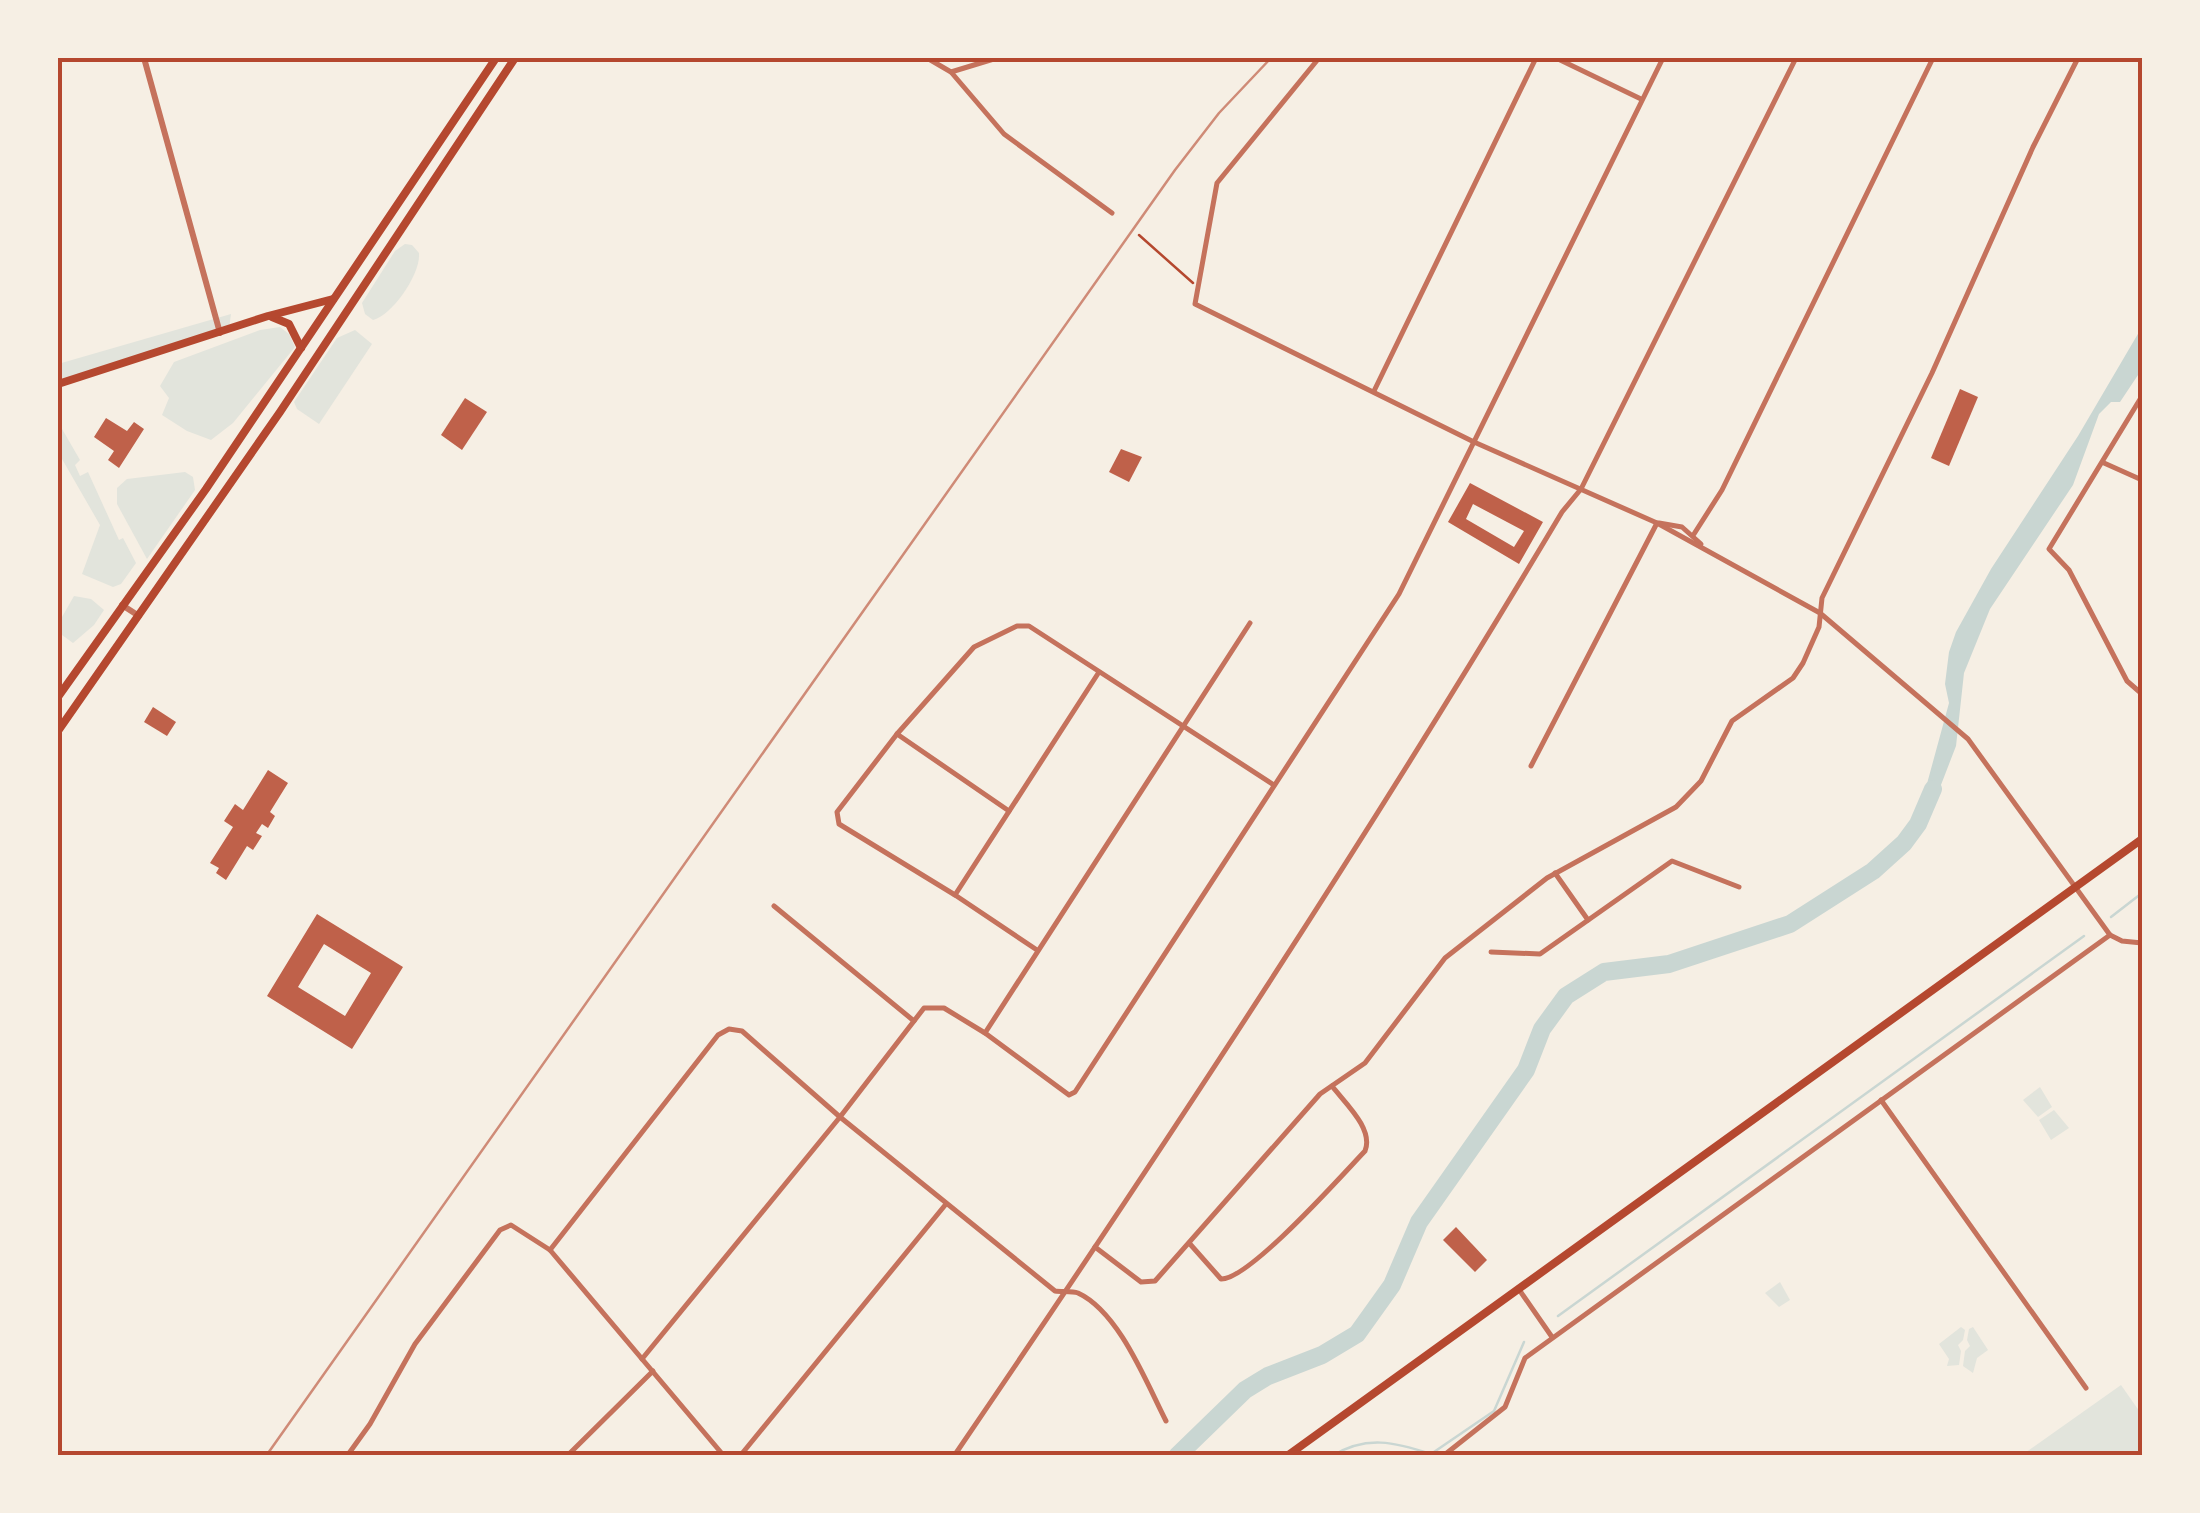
<svg xmlns="http://www.w3.org/2000/svg" width="2200" height="1513" font-family="'Fira Sans Condensed',sans-serif">
<style>
.green{fill:#e2e4dc}
.water{fill:#c9d6d2}
.lines{fill:none;stroke-linecap:round;stroke-linejoin:round}
.stream{stroke:#c9d6d2;stroke-width:2.5}
.river{stroke:#c9d6d2;stroke-width:18}
.building{fill:#bf614a;fill-rule:evenodd}
.path{stroke:#b5482f;stroke-width:2.5}
.minor{stroke:#c5725c;stroke-width:5}
.tertiary{stroke:#c5725c;stroke-width:6}
.secondary{stroke:#b5482f;stroke-width:8}
.primary{stroke:#b5482f;stroke-width:8}
.rail{stroke:#cf8b77;stroke-width:2.5}
.neatline{fill:none;stroke:#b5482f;stroke-width:4}
</style>
<rect width="100%" height="100%" fill="#f6efe4"/>
<g class="green">
<path d="M 405,244 L 412,245 L 419,253 C 421,274 392,315 373,320 L 365,314 L 362,303 L 395,251 Z"/>
<path d="M 231,314 L 229,329 L 58,381 L 58,364 Z"/>
<path d="M 280,327 L 289,334 L 295,347 L 233,423 L 211,440 L 187,431 L 162,415 L 169,398 L 160,386 L 174,362 L 260,330 Z"/>
<path d="M 355,330 L 372,344 L 319,424 L 297,409 L 294,402 L 337,338 Z"/>
<path d="M 58,422 L 80,460 L 75,465 L 80,476 L 88,472 L 119,540 L 123,538 L 136,563 L 121,584 L 113,587 L 82,574 L 100,525 L 58,452 Z"/>
<path d="M 185,472 L 193,477 L 195,490 L 147,559 L 117,504 L 117,488 L 127,479 Z"/>
<path d="M 74,596 L 91,599 L 104,610 L 94,625 L 73,643 L 58,632 L 58,624 Z"/>
<path d="M 2040,1087 L 2052,1107 L 2038,1117 L 2023,1100 Z"/>
<path d="M 2054,1110 L 2069,1128 L 2051,1140 L 2039,1120 Z"/>
<path d="M 1780,1282 L 1790,1300 L 1779,1307 L 1765,1293 Z"/>
<path d="M 1961,1327 L 1965,1330 L 1963,1340 L 1958,1345 L 1961,1351 L 1959,1365 L 1947,1366 L 1949,1359 L 1939,1344 Z"/>
<path d="M 1973,1327 L 1988,1350 L 1977,1358 L 1973,1373 L 1963,1366 L 1965,1351 L 1970,1346 L 1967,1340 L 1969,1329 Z"/>
<path d="M 2121,1385 L 2142,1415 L 2142,1455 L 2022,1455 Z"/>
</g>
<path class="water" d="M 2142,327 L 2142,369 L 2120,402 L 2111,402 L 2099,414 L 2073,485 L 1990,609 L 1964,673 L 1956,746 L 1929,816 L 1922,802 L 1949,703 L 1945,684 L 1949,652 L 1956,632 L 1991,569 L 2078,436 Z"/>
<g class="lines">
<g class="stream">
<path d="M 2111,917 L 2142,893"/>
<path d="M 1558,1316 L 2084,936"/>
<path d="M 1332,1456 C 1366,1435 1395,1442 1431,1454 L 1494,1411 L 1524,1342"/>
</g>
<path class="river" d="M 1177,1456 L 1245,1390 L 1268,1376 L 1322,1355 L 1357,1334 L 1392,1285 L 1419,1222 L 1526,1070 L 1542,1029 L 1566,996 L 1604,972 L 1669,964 L 1790,924 L 1873,871 L 1904,843 L 1918,824 L 1933,789"/>
</g>
<g class="building">
<path d="M 1960,389 L 1978,397 L 1949,466 L 1931,458 Z"/>
<path d="M 465,398 L 487,412 L 462,450 L 441,435 Z"/>
<path d="M 106,418 L 127,431 L 134,422 L 144,429 L 119,468 L 108,460 L 114,451 L 94,437 Z"/>
<path d="M 1121,449 L 1142,457 L 1129,482 L 1109,472 Z"/>
<path d="M 1470,483 L 1543,522 L 1519,564 L 1448,522 ZM 1473,504 L 1524,531 L 1514,547 L 1466,519 Z"/>
<path d="M 153,707 L 176,722 L 167,736 L 144,722 Z"/>
<path d="M 268,770 L 288,783 L 270,812 L 275,816 L 268,828 L 262,824 L 256,833 L 262,836 L 253,850 L 247,846 L 226,880 L 216,873 L 219,868 L 210,863 L 233,827 L 224,821 L 235,804 L 243,810 Z"/>
<path d="M 317,914 L 403,967 L 352,1049 L 267,996 ZM 324,944 L 371,973 L 345,1016 L 298,987 Z"/>
<path d="M 1456,1227 L 1487,1260 L 1475,1272 L 1443,1240 Z"/>
</g>
<g class="lines">
<path class="path" d="M 1139,235 L 1193,283"/>
<g class="minor">
<path d="M 927,58 L 951,72 L 1004,134 L 1112,213"/>
<path d="M 1319,58 L 1217,183 L 1195,304 L 1474,442 L 1657,523 L 1820,613 L 1968,739 L 2110,935 L 2122,941 L 2142,943"/>
<path d="M 1556,58 L 1641,99"/>
<path d="M 951,72 L 997,58"/>
<path d="M 1374,391 L 1536,58"/>
<path d="M 2142,396 L 2049,549 L 2069,570 L 2127,681 L 2142,694"/>
<path d="M 2104,463 L 2142,480"/>
<path d="M 1659,523 L 1682,527 L 1701,544"/>
<path d="M 1694,534 L 1722,490 L 1933,58"/>
<path d="M 897,734 L 1009,811"/>
<path d="M 1531,766 L 1657,523"/>
<path d="M 1555,873 L 1588,920"/>
<path d="M 955,895 L 1099,672"/>
<path d="M 774,906 L 914,1021"/>
<path d="M 1037,950 L 955,895 L 839,824 L 837,812 L 897,734 L 974,647 L 1017,626 L 1029,626 L 1274,785"/>
<path d="M 1491,952 L 1540,954 L 1672,861 L 1739,887"/>
<path d="M 985,1033 L 1250,623"/>
<path d="M 1881,1100 L 2086,1388"/>
<path d="M 1190,1244 L 1221,1279 C 1249,1280 1342,1175 1365,1151 C 1374,1129 1345,1103 1332,1086"/>
<path d="M 1095,1247 L 1141,1282 L 1155,1281 L 1320,1094 L 1365,1063 L 1445,958 L 1547,878 L 1676,807 L 1701,781 L 1732,721 L 1793,678 L 1803,663 L 1819,627 L 1822,598 L 1932,373 L 2033,147 L 2078,58"/>
<path d="M 550,1250 L 718,1035 L 729,1029 L 742,1031 L 840,1117 L 1055,1291 C 1061,1292 1072,1291 1078,1293 C 1119,1312 1146,1382 1166,1421"/>
<path d="M 1518,1288 L 1552,1337"/>
<path d="M 642,1359 L 840,1117 L 924,1008 L 944,1008 L 985,1033 L 1069,1095 L 1075,1092 L 1399,594 L 1663,58"/>
<path d="M 347,1456 L 370,1424 L 415,1344 L 500,1230 L 511,1225 L 550,1250 L 724,1456"/>
<path d="M 567,1456 L 653,1371"/>
<path d="M 740,1456 L 946,1204"/>
<path d="M 954,1456 C 1165,1146 1371,833 1562,512 L 1581,489 L 1796,58"/>
<path d="M 1443,1456 L 1505,1407 L 1525,1358 L 2110,935"/>
</g>
<g class="tertiary">
<path d="M 144,58 L 220,333"/>
<path d="M 122,605 L 139,616"/>
</g>
<g class="secondary">
<path d="M 272,317 L 289,324 L 301,348"/>
<path d="M 58,384 L 268,316 L 333,299"/>
</g>
<g class="primary">
<path d="M 58,697 L 206,489 L 496,58"/>
<path d="M 58,731 L 280,412 L 515,58"/>
<path d="M 1287,1456 L 2142,839"/>
</g>
<path class="rail" d="M 266,1456 L 1175,170 L 1219,113 L 1271,58"/>
</g>
<rect width="2200" height="1513" fill="none" stroke="#f6efe4" stroke-width="120"/>
<rect x="60" y="60" width="2080" height="1393" class="neatline"/>
</svg>
